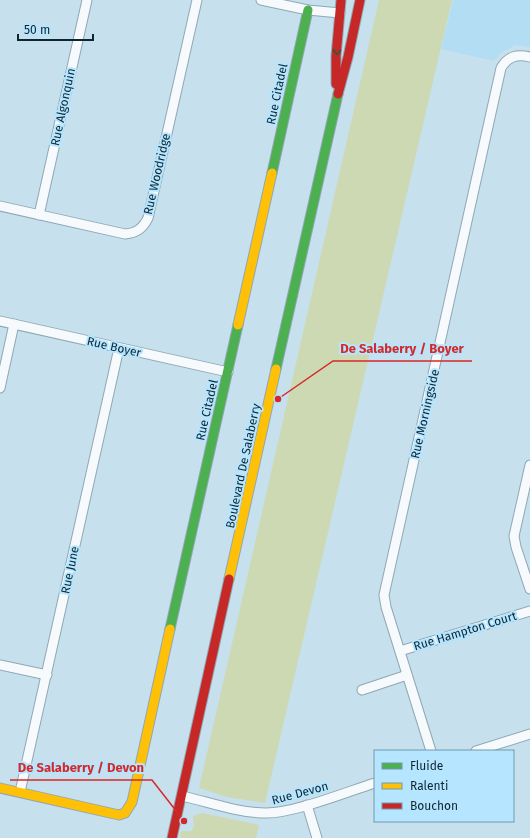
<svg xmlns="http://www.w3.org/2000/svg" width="530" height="838" font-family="'Fira Sans',sans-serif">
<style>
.built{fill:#b3ddf2}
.green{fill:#ccd9b3}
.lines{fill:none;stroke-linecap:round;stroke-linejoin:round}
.street-casing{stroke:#91a7b3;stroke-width:11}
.fast-casing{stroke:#91a7b3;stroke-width:11}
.slow-casing{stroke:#91a7b3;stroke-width:11}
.jam-casing{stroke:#91a7b3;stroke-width:11}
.street{stroke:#f6fafc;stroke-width:9}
.fast{stroke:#4caf50;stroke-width:9}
.slow{stroke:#ffc107;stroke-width:9}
.jam{stroke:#c62828;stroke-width:9}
.oneway{stroke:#265d3e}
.labels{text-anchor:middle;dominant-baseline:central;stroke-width:4;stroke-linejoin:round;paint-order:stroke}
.street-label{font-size:12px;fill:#0d2632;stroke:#b5e5ff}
.leader{fill:none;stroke:#d62828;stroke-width:1.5}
.callout-dot{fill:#d62828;stroke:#b5e5ff;stroke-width:1.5}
.callout-label{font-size:13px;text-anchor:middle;font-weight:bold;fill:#d62828;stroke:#b5e5ff;stroke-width:4;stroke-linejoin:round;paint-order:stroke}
</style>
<rect width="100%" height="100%" fill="#c6e0ee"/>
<path class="built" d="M 453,0 L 530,0 L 530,47 L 515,45 L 501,53 L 494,61 L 441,49 Z"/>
<g class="green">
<path d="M 379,0 L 452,0 L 265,803 L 227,797 L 199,788 Z"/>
<path d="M 202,813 L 259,825 L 256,838 L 180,838 L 181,831 L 192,831 L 194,825 L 193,816 Z"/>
</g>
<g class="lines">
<defs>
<g id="street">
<path d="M 261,0 L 308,10 L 340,13"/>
<path d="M 0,206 L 125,234 C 137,233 143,228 148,218 L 197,0"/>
<path d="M 39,215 L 87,0"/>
<path d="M 0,321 L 228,372"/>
<path d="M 0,388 L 14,324"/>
<path d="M 530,465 L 514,536 L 516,547 L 530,589"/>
<path d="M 400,651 L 530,611"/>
<path d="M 0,665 L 47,675"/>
<path d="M 362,690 L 407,675"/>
<path d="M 431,751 L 386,607 L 384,595 L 501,68 C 508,56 517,54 530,57"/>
<path d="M 476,751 L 530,734"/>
<path d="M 20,792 L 119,348"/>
<path d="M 182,796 C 209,802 238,813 266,813 C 295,813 346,792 375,783"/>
<path d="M 307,805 L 317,838"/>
</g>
<g id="fast">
<path d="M 272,173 L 308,10"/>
<path d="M 276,369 L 338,94"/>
<path d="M 170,629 L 238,325"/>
</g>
<g id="slow">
<path d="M 238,325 L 272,173"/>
<path d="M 229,579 L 276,369"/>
<path d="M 0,788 L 119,815 L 125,813 L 132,802 L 170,629"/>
</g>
<g id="jam">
<path d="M 336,84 L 336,56 L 341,0"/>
<path d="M 338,94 L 348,57 L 360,0"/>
<path d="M 172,838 L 229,579"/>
</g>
</defs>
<use href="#street" class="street-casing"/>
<use href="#fast" class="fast-casing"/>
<use href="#slow" class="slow-casing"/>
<use href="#jam" class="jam-casing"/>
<use href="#street" class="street"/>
<use href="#fast" class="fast"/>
<use href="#slow" class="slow"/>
<use href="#jam" class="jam"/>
</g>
<defs><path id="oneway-chevron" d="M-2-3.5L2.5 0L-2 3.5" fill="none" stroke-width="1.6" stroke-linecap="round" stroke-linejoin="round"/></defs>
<use class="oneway" href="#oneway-chevron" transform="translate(337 52) rotate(94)"/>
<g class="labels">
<g class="street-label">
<text transform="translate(277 94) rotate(-78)">Rue Citadel</text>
<text transform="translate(63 107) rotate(-78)">Rue Algonquin</text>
<text transform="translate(157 174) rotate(-77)">Rue Woodridge</text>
<text transform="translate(114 347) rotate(13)">Rue Boyer</text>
<text transform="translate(207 410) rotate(-77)">Rue Citadel</text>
<text transform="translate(425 414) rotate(-77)">Rue Morningside</text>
<text transform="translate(243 466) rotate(-78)">Boulevard De Salaberry</text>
<text transform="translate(70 570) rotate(-78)">Rue June</text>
<text transform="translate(465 631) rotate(-17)">Rue Hampton Court</text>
<text transform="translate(300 793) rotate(-15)">Rue Devon</text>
</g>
</g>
<path class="leader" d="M278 399L333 361H472M184 821L152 780H10"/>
<g class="callout-dot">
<circle cx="278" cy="399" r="4"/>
<circle cx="184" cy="821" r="4"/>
</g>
<g class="callout-label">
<text x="402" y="353">De Salaberry / Boyer</text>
<text x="81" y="772">De Salaberry / Devon</text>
</g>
<rect x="374" y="750" width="140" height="72" fill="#b5e5ff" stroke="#7299ad"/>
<rect x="382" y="763" width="20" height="6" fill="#4caf50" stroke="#7299ad"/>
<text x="410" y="770" font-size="12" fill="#0d2632">Fluide</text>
<rect x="382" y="783" width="20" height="6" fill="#ffc107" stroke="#7299ad"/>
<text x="410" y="790" font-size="12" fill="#0d2632">Ralenti</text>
<rect x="382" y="803" width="20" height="6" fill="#c62828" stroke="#7299ad"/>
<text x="410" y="810" font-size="12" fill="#0d2632">Bouchon</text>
<path d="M18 34v6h75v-6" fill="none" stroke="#0d2632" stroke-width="2"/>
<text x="24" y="34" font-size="12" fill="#0d2632" stroke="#b5e5ff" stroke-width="3" paint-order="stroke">50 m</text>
</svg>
